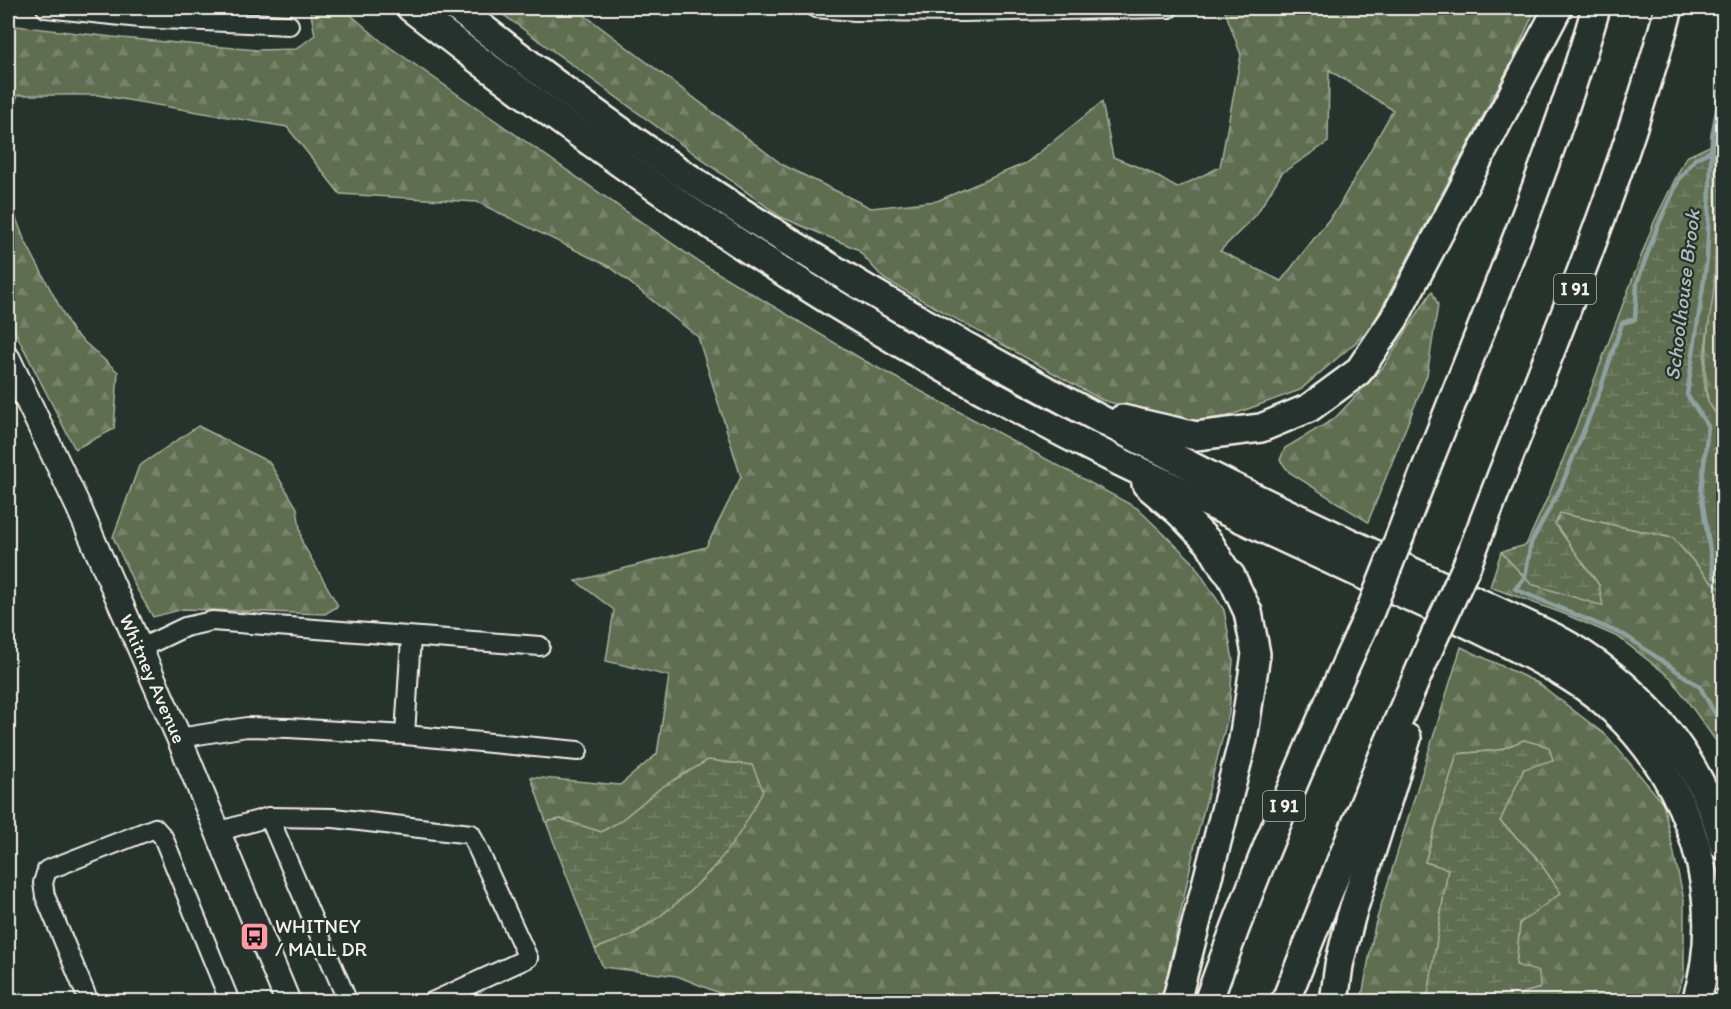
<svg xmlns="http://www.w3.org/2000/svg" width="1731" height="1009" font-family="Itim,sans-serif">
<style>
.forest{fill:url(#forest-firs);stroke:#a9b09c;stroke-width:1.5;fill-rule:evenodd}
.wetland{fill:url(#wetland-marsh);stroke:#a9b09c;stroke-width:1.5}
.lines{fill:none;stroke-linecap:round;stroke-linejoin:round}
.stream{stroke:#8ea1a0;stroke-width:4.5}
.minor-casing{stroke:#f4f1e8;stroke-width:22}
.major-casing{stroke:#f4f1e8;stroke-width:28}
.highway-casing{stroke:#f4f1e8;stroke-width:32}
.minor{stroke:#26332d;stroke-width:18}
.major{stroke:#26332d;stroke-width:24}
.highway{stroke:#26332d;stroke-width:27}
.highway-bridge-casing{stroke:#f4f1e8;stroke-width:32;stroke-linecap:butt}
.highway-bridge{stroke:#26332d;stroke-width:27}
.labels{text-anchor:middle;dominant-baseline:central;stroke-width:4.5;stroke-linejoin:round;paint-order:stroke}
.shield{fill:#26332d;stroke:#b6b8b0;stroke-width:1.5}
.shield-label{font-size:18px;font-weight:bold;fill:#f4f1e8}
.street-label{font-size:20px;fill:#f4f1e8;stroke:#26332d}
.poi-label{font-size:20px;fill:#f4f1e8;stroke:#26332d;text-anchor:start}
.water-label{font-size:21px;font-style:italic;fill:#b0bcb8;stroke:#26332d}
</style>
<defs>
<pattern id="forest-firs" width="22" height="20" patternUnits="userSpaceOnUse" patternTransform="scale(1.5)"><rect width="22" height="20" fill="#5e6e51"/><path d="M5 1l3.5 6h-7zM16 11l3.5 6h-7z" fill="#76836a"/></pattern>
<pattern id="wetland-marsh" width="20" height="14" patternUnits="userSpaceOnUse" patternTransform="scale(1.5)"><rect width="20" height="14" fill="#5e6e51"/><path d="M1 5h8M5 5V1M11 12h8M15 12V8" fill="none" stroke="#76836a"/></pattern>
</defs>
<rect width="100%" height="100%" fill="#26332d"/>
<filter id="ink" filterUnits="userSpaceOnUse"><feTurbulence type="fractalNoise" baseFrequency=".0167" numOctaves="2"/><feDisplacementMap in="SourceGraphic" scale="12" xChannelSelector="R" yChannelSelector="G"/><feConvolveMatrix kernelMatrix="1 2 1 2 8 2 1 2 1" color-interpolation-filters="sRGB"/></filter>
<g filter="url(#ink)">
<g class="forest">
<path d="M 305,8 L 343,8 L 381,41 L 696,260 L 865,361 L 1137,508 L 1192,561 L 1224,610 L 1233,660 L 1229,713 L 1196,840 L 1162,1001 L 739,1001 L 677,976 L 603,967 L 595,949 L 637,932 L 681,899 L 718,864 L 662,787 L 619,822 L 601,832 L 561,819 L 546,822 L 531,777 L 620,785 L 657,754 L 669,676 L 606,661 L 614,610 L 576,581 L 706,547 L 741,477 L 698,337 L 610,267 L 477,202 L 340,194 L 287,127 L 98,95 L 18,95 L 8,120 L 8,25 L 121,38 L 257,50 L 296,49 L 315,35 L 310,9 Z"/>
<path d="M 494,8 L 575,8 L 783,165 L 871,208 L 937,201 L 1026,163 L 1102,102 L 1113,157 L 1148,171 L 1177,188 L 1220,167 L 1241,55 L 1224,8 L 1536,8 L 1513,59 L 1370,330 L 1300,390 L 1226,417 L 1180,422 L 1102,400 L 884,279 L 857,249 L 781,217 ZM 1329,70 L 1393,110 L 1337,209 L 1281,281 L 1220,251 L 1256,215 L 1282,173 L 1328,142 Z"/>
<path d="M 1723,102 L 1723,424 L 1708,402 L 1705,369 L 1717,217 L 1714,144 Z"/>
<path d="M 8,197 L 24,239 L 73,332 L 118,372 L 114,429 L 75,449 L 8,318 Z"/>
<path d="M 1432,291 L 1438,305 L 1427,375 L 1368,522 L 1289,472 L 1280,460 L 1285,448 L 1334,419 L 1384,366 Z"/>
<path d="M 198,426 L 269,462 L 297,508 L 302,542 L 338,606 L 325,614 L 183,609 L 153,617 L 135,586 L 113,537 L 139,466 Z"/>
<path d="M 1559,513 L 1673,538 L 1710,580 L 1723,591 L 1723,751 L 1671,678 L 1618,637 L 1562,613 L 1490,587 L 1501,552 L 1531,584 L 1599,585 L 1555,524 Z"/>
<path d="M 1461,647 L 1538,683 L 1608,737 L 1663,803 L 1684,900 L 1684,975 L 1674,1001 L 1520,1001 L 1520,994 L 1540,988 L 1516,965 L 1520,923 L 1536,857 L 1500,821 L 1524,768 L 1524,740 L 1499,750 L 1457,754 L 1425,862 L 1448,869 L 1428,996 L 1430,1001 L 1361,1002 L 1375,925 Z"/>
</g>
<g class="wetland">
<path d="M 1714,144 C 1716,192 1717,239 1714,287 C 1711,321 1697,367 1708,401 C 1711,409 1719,417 1723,424 L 1723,591 L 1710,580 L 1673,538 L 1560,513 L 1555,524 L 1599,585 L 1603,606 L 1531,584 L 1501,552 L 1526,545 L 1550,492 L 1589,394 L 1654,222 L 1686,157 Z"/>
<path d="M 1524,740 L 1549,747 L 1553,760 L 1524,769 L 1500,821 L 1536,857 L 1561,893 L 1520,923 L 1516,965 L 1539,972 L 1540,988 L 1520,994 L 1520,1001 L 1430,1001 L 1428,996 L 1448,869 L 1425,862 L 1457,754 L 1499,750 Z"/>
<path d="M 708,760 L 752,765 L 763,790 C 737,848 693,897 638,931 C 626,939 609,943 595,949 L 546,822 L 561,819 L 601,832 L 619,822 L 662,787 Z"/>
</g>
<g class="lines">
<g class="stream">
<path d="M 1724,72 L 1712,137 L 1707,259 L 1687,395 L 1708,426 L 1701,492 L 1714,577 L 1724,582"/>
<path d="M 1711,151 L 1696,158 L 1679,179 L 1656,230 L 1637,283 L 1635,319 L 1622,323 L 1600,390 L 1561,487 L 1531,543 L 1525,577 L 1515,589 L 1626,636 L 1700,687 L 1724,730"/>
</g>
<defs>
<g id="minor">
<path d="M 46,8 L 140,18 L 289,25"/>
<path d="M 816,8 L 855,11 L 963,12 L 1169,8"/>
<path d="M 139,649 L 185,627 L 212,621 L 540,646"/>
<path d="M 405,735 L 411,637"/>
<path d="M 179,738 L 247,727 L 289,728 L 405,735 L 578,751"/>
<path d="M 269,817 L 348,1002"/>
<path d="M 217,832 L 269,817 L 334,818 L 471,834 L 528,958 L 432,1002"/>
<path d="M 89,1002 L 45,896 L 43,883 L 47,870 L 155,828 L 163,837 L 230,1002"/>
</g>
<g id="major">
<path id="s1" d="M 8,359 L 78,506 L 179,738 L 288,1002"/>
</g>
<g id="highway">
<path d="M 411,8 C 628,178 859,331 1106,455 C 1144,474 1184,492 1223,510 C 1280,536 1338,564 1395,590 C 1437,609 1478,628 1519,649 C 1553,667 1586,684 1613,710 C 1691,783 1728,899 1696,1002"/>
<path d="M 457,8 C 518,56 581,104 645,148 C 824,271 1014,377 1207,474 C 1321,531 1438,583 1553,637 C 1635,680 1701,755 1724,846"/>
<path d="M 1122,419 L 1196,436 L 1261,428 L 1309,408 L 1358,372 L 1394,319 L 1558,8"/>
<path d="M 1146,484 L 1180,513 L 1210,544 L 1224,568 L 1231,576 L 1248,612 L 1256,654 L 1243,740 L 1176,1002"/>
<path d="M 1400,536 C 1466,360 1544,188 1596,8"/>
<path d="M 1467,565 C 1537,380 1617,199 1669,8"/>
<path d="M 1208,1002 C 1255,870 1310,741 1369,614"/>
<path d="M 1285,1002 L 1383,756 L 1431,644"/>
<path d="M 1334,1002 L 1339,965 L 1351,917 L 1407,738"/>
</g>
</defs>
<use href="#minor" class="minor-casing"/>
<use href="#major" class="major-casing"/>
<use href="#highway" class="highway-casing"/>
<use href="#minor" class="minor"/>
<use href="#major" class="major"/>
<use href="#highway" class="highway"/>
<defs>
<g id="highway-bridge">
<path d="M 1369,614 L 1400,536"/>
<path d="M 1431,644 L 1467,565"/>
</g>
</defs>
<use href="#highway-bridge" class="highway-bridge-casing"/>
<use href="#highway-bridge" class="highway-bridge"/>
</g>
</g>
<defs>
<symbol id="bus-square" viewBox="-11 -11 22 22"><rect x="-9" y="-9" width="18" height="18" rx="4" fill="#ff9aa2" stroke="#26332d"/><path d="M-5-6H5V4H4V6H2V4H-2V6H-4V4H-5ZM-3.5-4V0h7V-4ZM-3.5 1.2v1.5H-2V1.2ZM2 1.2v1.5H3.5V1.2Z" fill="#111"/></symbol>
</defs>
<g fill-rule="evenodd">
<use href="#bus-square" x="238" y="920" width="33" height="33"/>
</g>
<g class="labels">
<g class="shield">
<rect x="1554" y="274" width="42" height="30" rx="4.5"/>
<rect x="1263" y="791" width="42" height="30" rx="4.5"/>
</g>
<g class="shield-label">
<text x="1575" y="289">I 91</text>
<text x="1284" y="806">I 91</text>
</g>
<g class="street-label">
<text stroke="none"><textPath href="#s1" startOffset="351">Whitney Avenue</textPath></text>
</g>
<g class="poi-label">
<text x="275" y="926">WHITNEY<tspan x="275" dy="23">/ MALL DR</tspan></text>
</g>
<g class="water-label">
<text transform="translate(1682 295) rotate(-83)">Schoolhouse Brook</text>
</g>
</g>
<rect width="1731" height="1009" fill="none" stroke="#26332d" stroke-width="30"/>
<rect x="15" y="15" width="1701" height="979" fill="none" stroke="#f4f1e8" stroke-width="2" filter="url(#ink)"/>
</svg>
